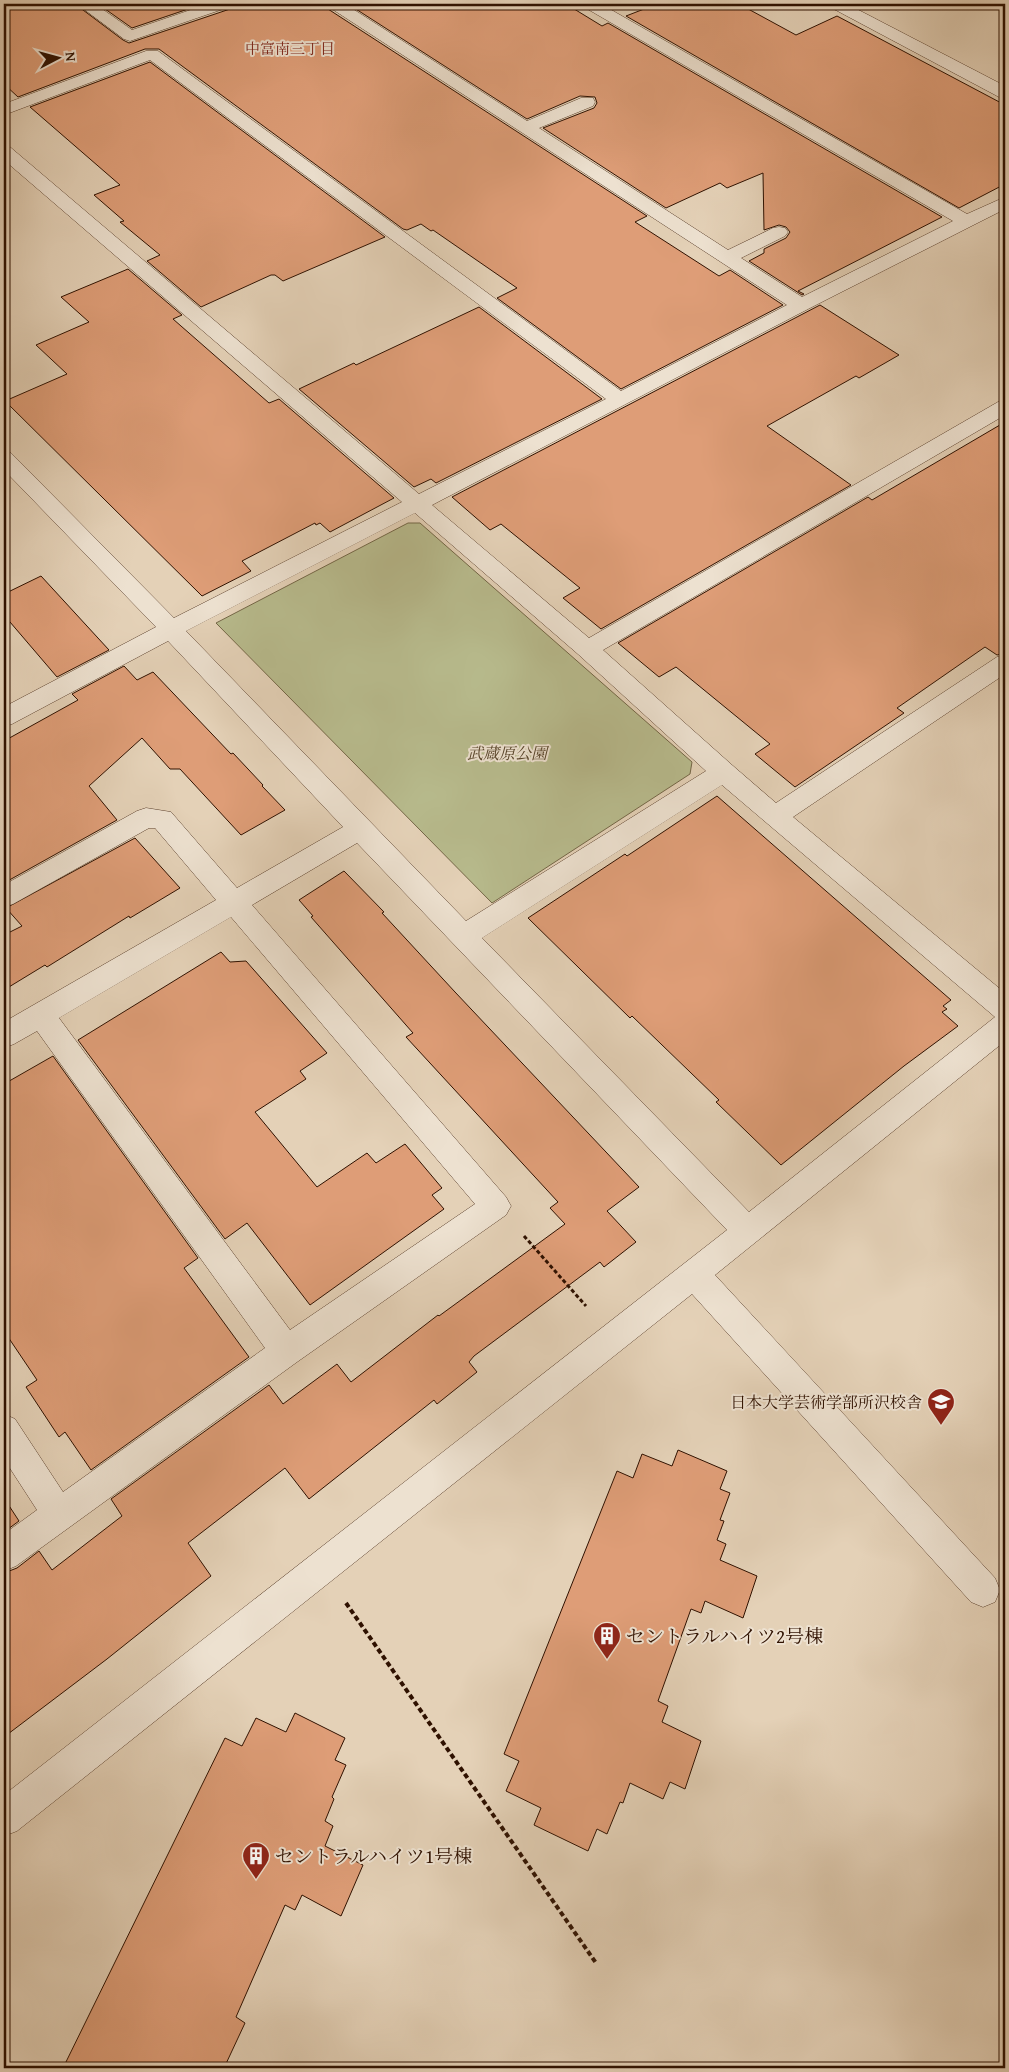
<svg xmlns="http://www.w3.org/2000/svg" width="1009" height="2072" font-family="'Gentium Book Plus','Noto Serif JP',serif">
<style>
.green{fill:#b7ba8c;stroke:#736646}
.building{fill:#de9d77;stroke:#2f1100}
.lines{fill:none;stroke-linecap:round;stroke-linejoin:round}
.minor-casing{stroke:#5c412e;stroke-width:1}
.path-far1{stroke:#2f1100;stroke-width:3;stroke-dasharray:4 2.5;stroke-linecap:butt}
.path{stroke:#2f1100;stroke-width:4;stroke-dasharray:5 3;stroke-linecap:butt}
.minor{fill:#ede1d0;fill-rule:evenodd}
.labels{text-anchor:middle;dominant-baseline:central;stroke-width:4;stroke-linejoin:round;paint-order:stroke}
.far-neighbourhood-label{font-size:15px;fill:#7a1f14;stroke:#ede1d0}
.park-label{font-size:16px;font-style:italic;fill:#58442a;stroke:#ede1d0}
.poi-label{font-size:16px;fill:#2f1100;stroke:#ede1d0;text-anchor:end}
.near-poi-label{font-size:19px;fill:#2f1100;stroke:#ede1d0;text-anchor:start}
</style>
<rect width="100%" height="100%" fill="#e4d1b7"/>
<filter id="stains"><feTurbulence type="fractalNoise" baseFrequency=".004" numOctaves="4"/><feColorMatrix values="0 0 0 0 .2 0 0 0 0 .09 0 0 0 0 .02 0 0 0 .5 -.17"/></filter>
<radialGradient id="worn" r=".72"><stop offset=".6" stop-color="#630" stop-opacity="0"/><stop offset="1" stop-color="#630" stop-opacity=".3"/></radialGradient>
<path class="green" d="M 408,523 L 420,523 L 692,762 L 690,774 L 492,903 L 216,623 Z"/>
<g class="building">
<path d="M 4,4 L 75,4 L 123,40 L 129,43 L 230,9 L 233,4 L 325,4 L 328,9 L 647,216 L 635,222 L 719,276 L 730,270 L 783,305 L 621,389 L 497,298 L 517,288 L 433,230 L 431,231 L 421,224 L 407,230 L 403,229 L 159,49 L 145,49 L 18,97 L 4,84 Z"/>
<path d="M 98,4 L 203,4 L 132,28 Z"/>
<path d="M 348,4 L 566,4 L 602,26 L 608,23 L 942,217 L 798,291 L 804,294 L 802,295 L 749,261 L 764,253 L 764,249 L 786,238 L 790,232 L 786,227 L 779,225 L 764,230 L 763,173 L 727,188 L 720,183 L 666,208 L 543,128 L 594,108 L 597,103 L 595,97 L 580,96 L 527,119 Z"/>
<path d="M 657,4 L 739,4 L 796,35 L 837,16 L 1005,105 L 1005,184 L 959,208 L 626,16 Z"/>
<path d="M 150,62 L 385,237 L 283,281 L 275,275 L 271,275 L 201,307 L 147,261 L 160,255 L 120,222 L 124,221 L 94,195 L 120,185 L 30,107 Z"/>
<path d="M 128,269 L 182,315 L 173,319 L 269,403 L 279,399 L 394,498 L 330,532 L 320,523 L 316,525 L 315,523 L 242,561 L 251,571 L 202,596 L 5,401 L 67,374 L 36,345 L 89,322 L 61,297 Z"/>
<path d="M 820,305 L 899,355 L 859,378 L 856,376 L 767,426 L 851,485 L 601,629 L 563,598 L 580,588 L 501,524 L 490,530 L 452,497 Z"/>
<path d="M 479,307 L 602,399 L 436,483 L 431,479 L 414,487 L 299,389 L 354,363 L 356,365 Z"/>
<path d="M 1005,422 L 1005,653 L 997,655 L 985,647 L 897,708 L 904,713 L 795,787 L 755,754 L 770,744 L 676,667 L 659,677 L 618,643 L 868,497 L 872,500 Z"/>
<path d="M 41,576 L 109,650 L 57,677 L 4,615 L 4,594 Z"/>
<path d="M 124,666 L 137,680 L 153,672 L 231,754 L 233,753 L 263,785 L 262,786 L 285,810 L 241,835 L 180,769 L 170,769 L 142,738 L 89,786 L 117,820 L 4,883 L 4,741 L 78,700 L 72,694 Z"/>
<path d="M 717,796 L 951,1000 L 943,1006 L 947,1009 L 942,1012 L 958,1026 L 904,1066 L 781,1165 L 716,1102 L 719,1100 L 632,1016 L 630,1018 L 528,918 L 625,854 L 627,856 Z"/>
<path d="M 135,838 L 180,888 L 130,918 L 129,916 L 47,967 L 45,965 L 4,990 L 4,935 L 22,926 L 6,908 Z"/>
<path d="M 344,871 L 384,912 L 382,913 L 455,992 L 639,1187 L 607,1211 L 636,1242 L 604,1267 L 600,1262 L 474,1356 L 469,1362 L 477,1372 L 437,1404 L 434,1400 L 309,1499 L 285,1468 L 188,1543 L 211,1576 L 107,1659 L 4,1737 L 4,1573 L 17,1568 L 39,1551 L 52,1570 L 122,1516 L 111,1499 L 269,1385 L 283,1404 L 337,1364 L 351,1382 L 438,1315 L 439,1316 L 565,1224 L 550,1208 L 558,1202 L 406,1037 L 413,1033 L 311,917 L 313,916 L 299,900 Z"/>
<path d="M 221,952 L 230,962 L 246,961 L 327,1053 L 300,1071 L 306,1079 L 255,1112 L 317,1187 L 367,1153 L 376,1163 L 405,1144 L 442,1188 L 432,1195 L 444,1209 L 310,1305 L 247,1223 L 225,1239 L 78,1040 Z"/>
<path d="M 53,1056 L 198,1258 L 184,1268 L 249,1357 L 91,1470 L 65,1432 L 59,1437 L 26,1387 L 37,1380 L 4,1331 L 4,1084 Z"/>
<path d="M 678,1450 L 727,1471 L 720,1489 L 730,1493 L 720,1520 L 724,1521 L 717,1540 L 726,1544 L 720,1560 L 757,1576 L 743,1618 L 705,1601 L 701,1613 L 691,1609 L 658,1701 L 668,1706 L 662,1722 L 701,1741 L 685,1789 L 670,1782 L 663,1799 L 630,1783 L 623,1803 L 620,1802 L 607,1834 L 597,1829 L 588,1851 L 534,1825 L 541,1808 L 506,1791 L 519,1761 L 504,1754 L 617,1471 L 633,1478 L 642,1454 L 672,1466 Z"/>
<path d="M 4,1498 L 19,1521 L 4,1532 Z"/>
<path d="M 295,1713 L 345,1738 L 335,1760 L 346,1765 L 332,1797 L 334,1799 L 325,1821 L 333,1826 L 325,1846 L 363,1865 L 341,1916 L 302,1895 L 295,1910 L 285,1905 L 236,2017 L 245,2023 L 224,2068 L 63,2068 L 225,1738 L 242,1746 L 256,1718 L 286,1732 Z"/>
</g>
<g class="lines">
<defs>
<g id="minor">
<path d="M 77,4 L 95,4 L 132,30 L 208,4 L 231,4 L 229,7 L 130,41 L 124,39 Z"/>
<path d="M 327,4 L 345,4 L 527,121 L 581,98 L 593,98 L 595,102 L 593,106 L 539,128 L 728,250 L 773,228 L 779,227 L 785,228 L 788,232 L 785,236 L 741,258 L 802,297 L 953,221 L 584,7 L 582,4 L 601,4 L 967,214 L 1005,197 L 1005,209 L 808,309 L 432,505 L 589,638 L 998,402 L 1005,400 L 1005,415 L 603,650 L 732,765 L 776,803 L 997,657 L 1005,655 L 1005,674 L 793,817 L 1005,993 L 1005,1041 L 715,1275 L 995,1578 L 1000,1590 L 995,1602 L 983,1607 L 971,1602 L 692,1294 L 17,1831 L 4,1836 L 4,1795 L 727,1230 L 357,843 L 252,905 L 506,1197 L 511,1206 L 506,1215 L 297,1362 L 16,1566 L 4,1571 L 4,1534 L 37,1510 L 4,1459 L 4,1414 L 15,1419 L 63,1492 L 265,1348 L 37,1031 L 14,1044 L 4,1048 L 4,1022 L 216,900 L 155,828 L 149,828 L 13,904 L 4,907 L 4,885 L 137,811 L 146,808 L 171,812 L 237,888 L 343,827 L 168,641 L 12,724 L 4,727 L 4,707 L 156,627 L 4,470 L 4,451 L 11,453 L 174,618 L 402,502 L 4,160 L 4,146 L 10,147 L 419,494 L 606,399 L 150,60 L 4,115 L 4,104 L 146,51 L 158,51 L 621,391 L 787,305 L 329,7 ZM 415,513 L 579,655 L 706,771 L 466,921 L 186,631 ZM 722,785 L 995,1017 L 749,1212 L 482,938 ZM 231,917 L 475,1204 L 290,1330 L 59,1018 Z"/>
<path d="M 828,4 L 847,4 L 1005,86 L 1005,98 L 999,97 L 830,7 Z"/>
</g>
</defs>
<use href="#minor" class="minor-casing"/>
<path class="path-far1" d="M 524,1236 L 586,1306"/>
<path class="path" d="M 346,1603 L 596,1963"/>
<use href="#minor" class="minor"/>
</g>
<defs>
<symbol id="university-pin" viewBox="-11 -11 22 30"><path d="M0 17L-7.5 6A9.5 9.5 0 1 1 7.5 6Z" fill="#8f2418" stroke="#ede1d0"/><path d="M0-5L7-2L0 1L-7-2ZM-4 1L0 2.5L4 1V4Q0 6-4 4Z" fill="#fff"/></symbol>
<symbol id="building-pin" viewBox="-11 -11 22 30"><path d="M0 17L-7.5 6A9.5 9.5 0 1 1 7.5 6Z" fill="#8f2418" stroke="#ede1d0"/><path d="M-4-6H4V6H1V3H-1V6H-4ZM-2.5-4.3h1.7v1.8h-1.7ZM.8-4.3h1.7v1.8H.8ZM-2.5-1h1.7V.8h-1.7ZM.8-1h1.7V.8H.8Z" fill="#fff"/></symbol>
</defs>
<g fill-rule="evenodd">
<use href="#university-pin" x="925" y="1386" width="32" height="43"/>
<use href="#building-pin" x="591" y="1620" width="32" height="43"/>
<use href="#building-pin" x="240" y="1840" width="32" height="43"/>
</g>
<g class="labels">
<g class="far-neighbourhood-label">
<text x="290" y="48">中富南三丁目</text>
</g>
<g class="park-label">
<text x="507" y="753">武蔵原公園</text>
</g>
<g class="poi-label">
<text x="922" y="1402">日本大学芸術学部所沢校舎</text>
</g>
<g class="near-poi-label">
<text x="626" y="1636">セントラルハイツ2号棟</text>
<text x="275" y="1856">セントラルハイツ1号棟</text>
</g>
</g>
<rect width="1009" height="2072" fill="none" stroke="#e4d1b7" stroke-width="20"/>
<rect x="5" y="5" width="999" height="2062" fill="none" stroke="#2f1100" stroke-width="2.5"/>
<rect x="10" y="10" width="989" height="2052" fill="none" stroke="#2f1100"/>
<g transform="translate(58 58) rotate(84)" stroke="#ede1d0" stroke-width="4" paint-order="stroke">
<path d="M0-4L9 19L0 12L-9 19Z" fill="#2f1100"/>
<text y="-8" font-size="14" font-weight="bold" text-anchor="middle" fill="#2f1100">N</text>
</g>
<rect width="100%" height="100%" filter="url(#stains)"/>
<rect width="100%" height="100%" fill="url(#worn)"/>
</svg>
